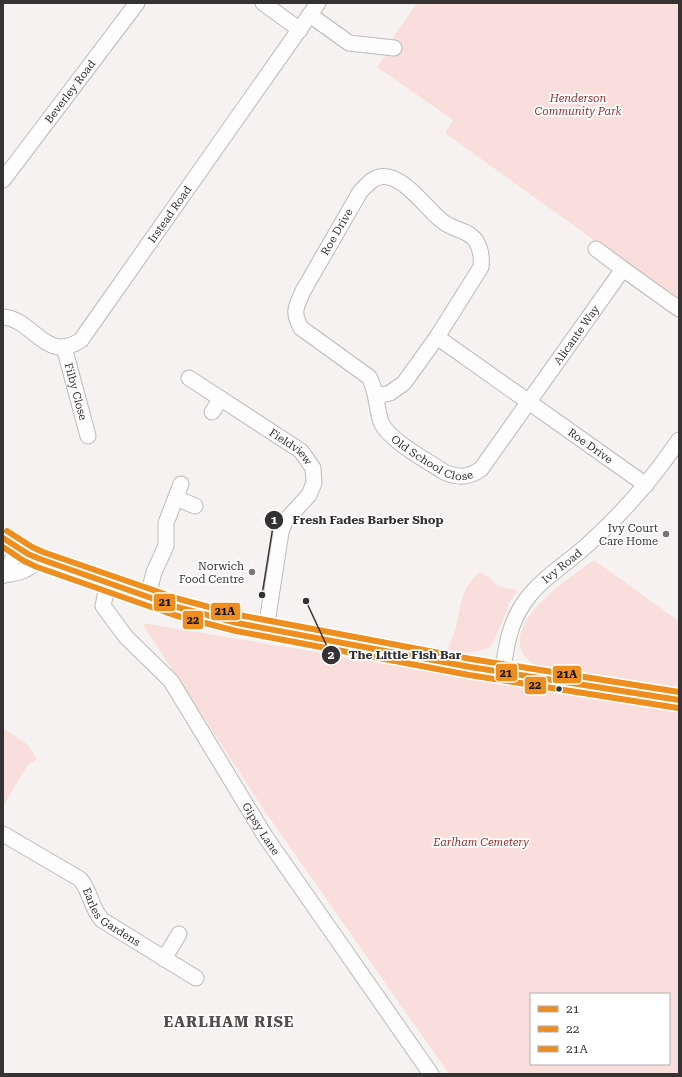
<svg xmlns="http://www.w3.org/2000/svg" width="682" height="1077" font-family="'Roboto Serif',serif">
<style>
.green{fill:#f9dedb;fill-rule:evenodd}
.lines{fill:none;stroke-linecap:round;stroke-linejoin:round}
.minor-casing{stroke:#bcb9b9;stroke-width:17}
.tertiary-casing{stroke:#bcb9b9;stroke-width:21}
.minor{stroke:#fefdfd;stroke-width:15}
.tertiary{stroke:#fefdfd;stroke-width:19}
.bus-1-casing{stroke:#fff;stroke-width:9}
.bus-2-casing{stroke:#fff;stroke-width:9}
.bus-3-casing{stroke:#fff;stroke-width:9}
.bus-1{stroke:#ed8e1e;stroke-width:6}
.bus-2{stroke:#ed8e1e;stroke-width:6}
.bus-3{stroke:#ed8e1e;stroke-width:6}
.poi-dot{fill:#787575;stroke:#fff;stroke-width:1.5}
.bus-dot{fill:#343232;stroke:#fff;stroke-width:1.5}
.labels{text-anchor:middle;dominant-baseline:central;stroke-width:3.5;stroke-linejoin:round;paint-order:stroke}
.street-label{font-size:11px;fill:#343232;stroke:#fff}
.park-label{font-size:11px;font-style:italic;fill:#952f2e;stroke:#fff}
.poi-label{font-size:11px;fill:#343232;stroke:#fff;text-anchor:end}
.district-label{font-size:15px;font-weight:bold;letter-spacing:1px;fill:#524e4d;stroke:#fff}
.leader{fill:none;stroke:#343232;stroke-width:1.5}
.callout-dot{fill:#343232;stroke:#fff;stroke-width:1.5}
.mark-label{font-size:12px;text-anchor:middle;font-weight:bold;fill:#fff}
.callout-label{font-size:12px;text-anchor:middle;font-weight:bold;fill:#343232;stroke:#fff;stroke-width:3.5;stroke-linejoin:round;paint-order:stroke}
.line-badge{stroke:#fff;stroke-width:1.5}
.pale-badge-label{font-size:11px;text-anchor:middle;font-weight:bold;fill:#111}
</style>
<rect width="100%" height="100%" fill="#f6f2f2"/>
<g class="green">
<path d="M 417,3 L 679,3 L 679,301 L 445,133 L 453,120 L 377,67 L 394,43 L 394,36 Z"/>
<path d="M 594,560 L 679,621 L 679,687 L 535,665 C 531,662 526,658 523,654 C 505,619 570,578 594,560 Z"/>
<path d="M 479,573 C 486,573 491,581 498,585 C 504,588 510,589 517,590 C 504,608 502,631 489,648 L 468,653 L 447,650 C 451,641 455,632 457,623 C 462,602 461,588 479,573 Z"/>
<path d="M 142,623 L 508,684 L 679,708 L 679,1074 L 449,1074 L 266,813 ZM 531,994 L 669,994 L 669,1064 L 531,1064 Z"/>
<path d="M 3,728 L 28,745 L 37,759 L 27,766 L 3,806 Z"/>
</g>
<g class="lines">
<defs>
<g id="minor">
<path d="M 263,3 L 300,30"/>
<path d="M 310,15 L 349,43 L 394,48"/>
<path id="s1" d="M 3,180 L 137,3"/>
<path d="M 596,249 L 623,269"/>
<path id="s2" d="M 3,317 C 34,319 45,364 81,340 L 318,3"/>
<path id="s3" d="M 437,337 L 646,485"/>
<path id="s4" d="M 64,347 L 88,436"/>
<path id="s5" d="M 189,378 L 301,451 L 313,468 L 314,483 L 309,495 L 285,521 L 281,532 L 266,629"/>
<path id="s6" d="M 376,396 L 390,393 L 404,383 L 437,337 L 481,267 C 482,258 481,249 476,241 C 468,229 452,230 442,221 C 426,208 408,181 388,177 C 375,174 368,184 360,192 L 303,291 C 296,307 292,312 301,328 L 369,377 C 377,391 376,407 381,422 C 388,440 428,461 444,472 C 458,478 468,478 481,469 L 623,269 L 679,309"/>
<path d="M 212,412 L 221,399"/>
<path d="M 176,498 L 195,506"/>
<path d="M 3,575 C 20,573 27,571 40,559"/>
<path d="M 4,575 L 18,549"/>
<path id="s7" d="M 108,582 L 103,606 L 126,637 L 171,681 L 265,836 L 431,1074"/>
<path d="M 148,596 L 154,572 L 166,546 L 166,523 L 181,484"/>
<path id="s8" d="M 503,671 C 506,645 510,621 526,600 C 541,579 566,564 585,547 C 621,515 652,480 679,440"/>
<path id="s9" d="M 3,834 L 80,879 C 90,890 91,908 102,920 L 196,978"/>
<path d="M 164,959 L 179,934"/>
</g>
<path id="tertiary" d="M 3,538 L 28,554 L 40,559 L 177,607 L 237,623 L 470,667 L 679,700"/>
</defs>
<use href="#minor" class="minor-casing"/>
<use href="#tertiary" class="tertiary-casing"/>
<use href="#minor" class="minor"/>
<use href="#tertiary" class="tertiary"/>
<defs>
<path id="bus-1" d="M 3,538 L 28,554 L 40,559 L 177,607 L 237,623 L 470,667 L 679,700"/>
<path id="bus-2" d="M 3,547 L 24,561 L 37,567 L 174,615 L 236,631 L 469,675 L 678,708"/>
<path id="bus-3" d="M 7,531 L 32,547 L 43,552 L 179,599 L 239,615 L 471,659 L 679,692"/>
</defs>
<use href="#bus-1" class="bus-1-casing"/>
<use href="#bus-2" class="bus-2-casing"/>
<use href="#bus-3" class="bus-3-casing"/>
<use href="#bus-1" class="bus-1"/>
<use href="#bus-2" class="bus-2"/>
<use href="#bus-3" class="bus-3"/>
</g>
<g class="poi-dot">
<circle cx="666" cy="534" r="4"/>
<circle cx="252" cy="572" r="4"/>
</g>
<circle class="bus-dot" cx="559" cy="689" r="3.5"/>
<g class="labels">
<g class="street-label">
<text stroke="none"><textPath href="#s1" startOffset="111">Beverley Road</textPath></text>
<text stroke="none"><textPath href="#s2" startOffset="242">Irstead Road</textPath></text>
<text transform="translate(337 232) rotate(-60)">Roe Drive</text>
<text stroke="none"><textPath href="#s6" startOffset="911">Alicante Way</textPath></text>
<text stroke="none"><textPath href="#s4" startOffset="46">Filby Close</textPath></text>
<text stroke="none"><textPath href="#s3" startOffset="188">Roe Drive</textPath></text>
<text stroke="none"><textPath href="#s5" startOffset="123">Fieldview</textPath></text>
<text stroke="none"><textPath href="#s6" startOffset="691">Old School Close</textPath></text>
<text stroke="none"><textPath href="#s8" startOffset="125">Ivy Road</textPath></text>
<text stroke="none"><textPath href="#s7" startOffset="299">Gipsy Lane</textPath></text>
<text stroke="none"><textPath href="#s9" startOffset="140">Earles Gardens</textPath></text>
</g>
<g class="park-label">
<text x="578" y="98">Henderson<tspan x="578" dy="13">Community Park</tspan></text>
<text x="481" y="842">Earlham Cemetery</text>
</g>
<g class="poi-label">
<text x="658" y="528">Ivy Court<tspan x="658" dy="13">Care Home</tspan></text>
<text x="244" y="566">Norwich<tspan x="244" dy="13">Food Centre</tspan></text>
</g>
<g class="district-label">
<text x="229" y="1022">EARLHAM RISE</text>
</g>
</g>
<path class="leader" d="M262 595L274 520M306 601L331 655"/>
<g class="callout-dot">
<circle cx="262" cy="595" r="4"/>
<circle cx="306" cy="601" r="4"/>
<circle cx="274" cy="520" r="10"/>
<circle cx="331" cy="655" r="10"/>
</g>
<g class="mark-label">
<text x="274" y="524">1</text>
<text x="331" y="659">2</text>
</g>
<g class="callout-label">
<text x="368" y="524">Fresh Fades Barber Shop</text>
<text x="405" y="659">The Little Fish Bar</text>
</g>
<g class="line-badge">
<rect x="153" y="593" width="23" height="19" rx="4" fill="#ed8e1e"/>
<rect x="210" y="602" width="31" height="19" rx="4" fill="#ed8e1e"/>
<rect x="182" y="610" width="22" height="20" rx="4" fill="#ed8e1e"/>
<rect x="495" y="663" width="23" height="19" rx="4" fill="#ed8e1e"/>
<rect x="552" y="665" width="30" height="19" rx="4" fill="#ed8e1e"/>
<rect x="524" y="676" width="23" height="19" rx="4" fill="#ed8e1e"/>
</g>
<g class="pale-badge-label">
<text x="165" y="606">21</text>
<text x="225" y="615">21A</text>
<text x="193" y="624">22</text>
<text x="506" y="677">21</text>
<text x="567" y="678">21A</text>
<text x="535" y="689">22</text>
</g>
<rect width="682" height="1077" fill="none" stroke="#343232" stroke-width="8"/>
<rect x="530" y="993" width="140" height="72" fill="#ffffff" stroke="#aeadad"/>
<rect x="538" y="1006" width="20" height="6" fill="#ed8e1e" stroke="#aeadad"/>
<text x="566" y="1013" font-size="12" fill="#343232">21</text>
<rect x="538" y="1026" width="20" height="6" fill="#ed8e1e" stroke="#aeadad"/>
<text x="566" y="1033" font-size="12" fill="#343232">22</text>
<rect x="538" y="1046" width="20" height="6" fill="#ed8e1e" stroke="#aeadad"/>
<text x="566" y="1053" font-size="12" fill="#343232">21A</text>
</svg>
